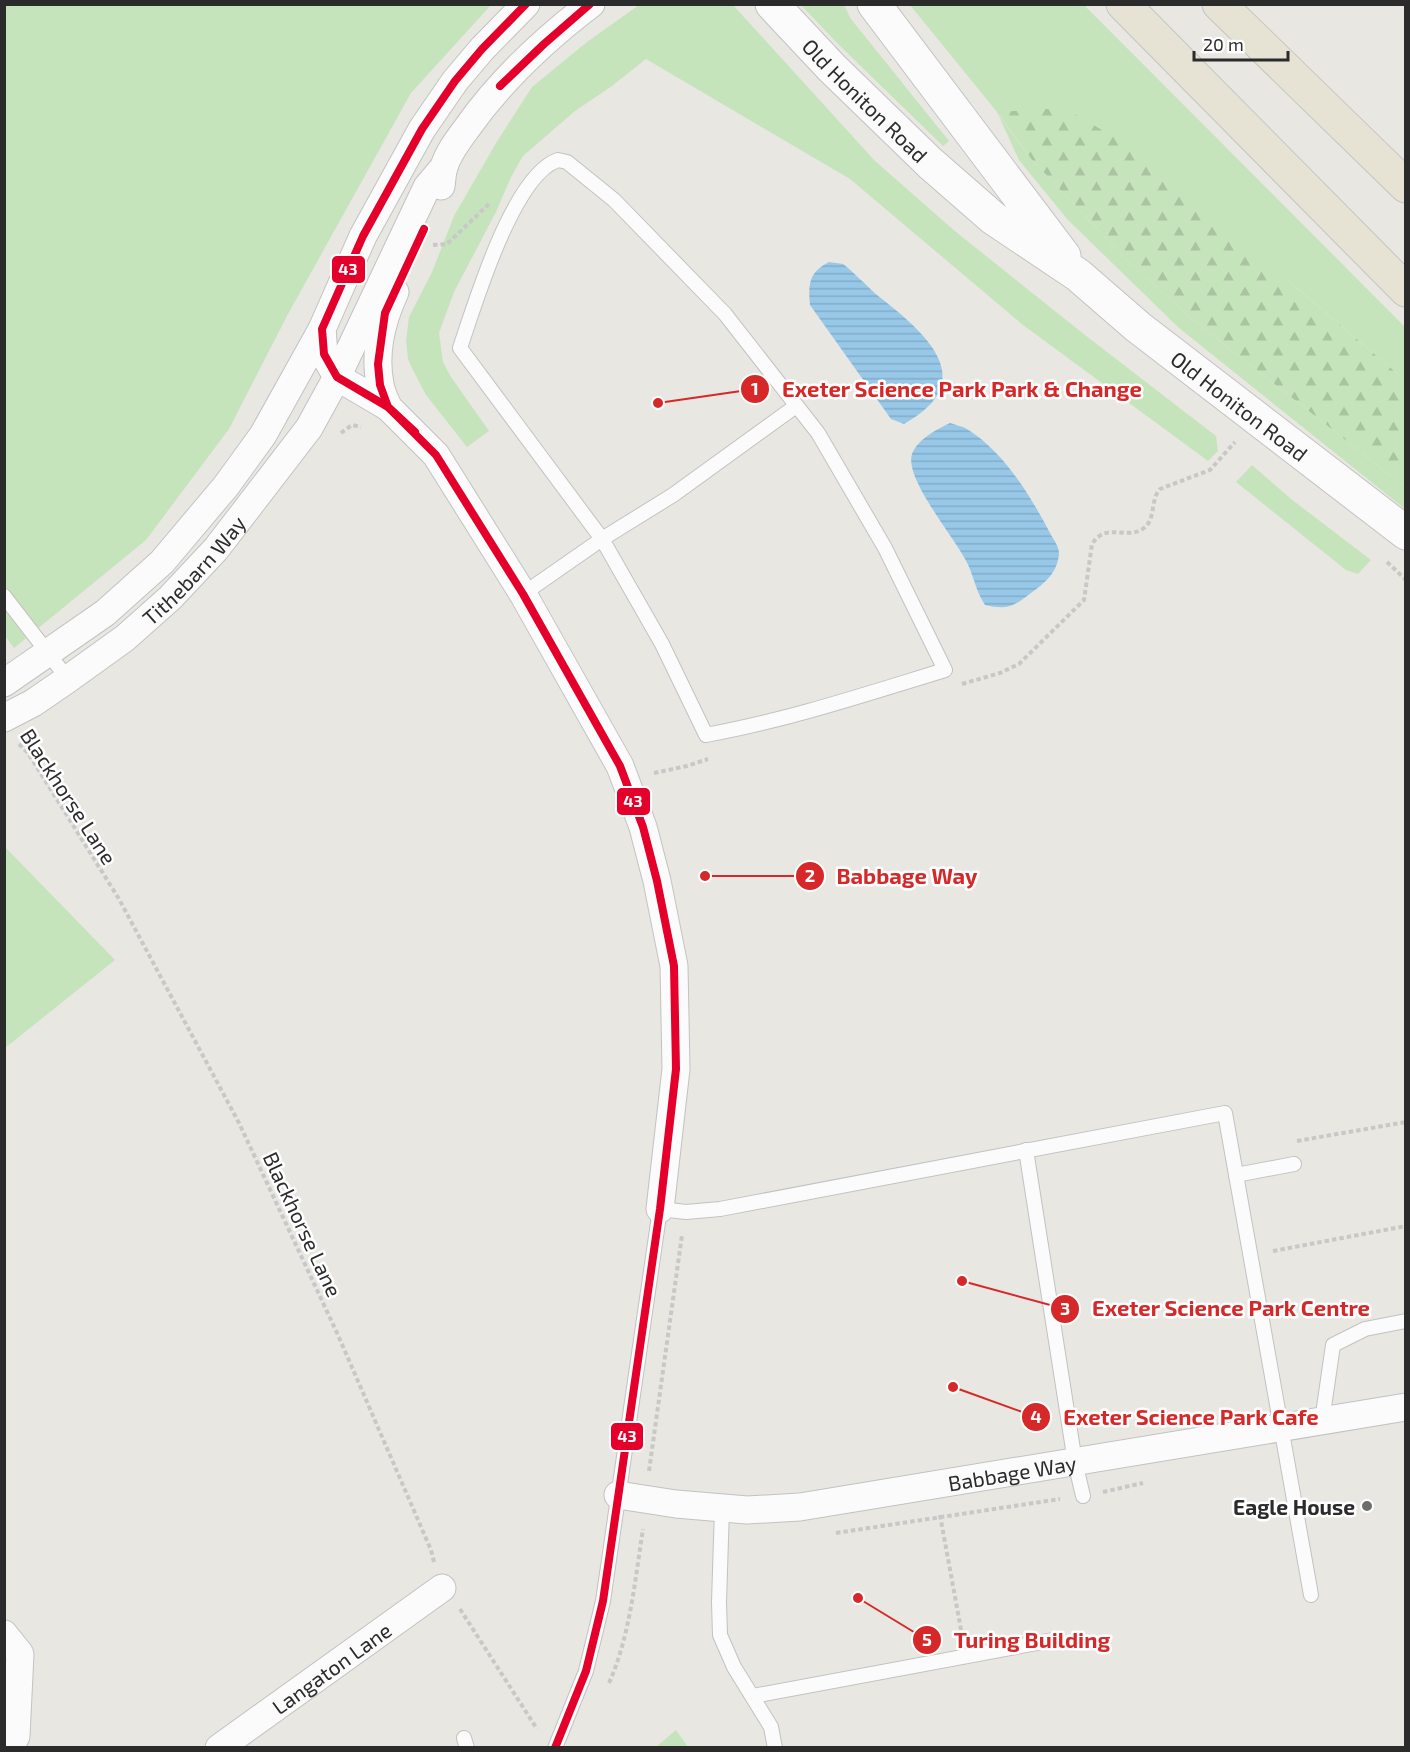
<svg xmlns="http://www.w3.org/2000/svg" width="1410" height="1752" font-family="'Exo 2',sans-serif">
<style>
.grass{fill:#c6e4bc}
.forest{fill:url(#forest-firs)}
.water{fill:url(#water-rules)}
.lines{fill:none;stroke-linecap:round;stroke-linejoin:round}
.service-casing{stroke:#c2c2c2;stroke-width:16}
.minor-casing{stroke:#c2c2c2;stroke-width:29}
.tertiary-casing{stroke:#c2c2c2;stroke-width:35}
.trunk-casing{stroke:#c5c4c2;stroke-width:35}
.path{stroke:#c8c8c7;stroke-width:4;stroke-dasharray:4.5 3;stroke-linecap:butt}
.service{stroke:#fcfbfb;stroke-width:14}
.minor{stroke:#fcfbfb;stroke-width:27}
.tertiary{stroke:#fcfbfb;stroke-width:33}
.trunk{stroke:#e6e2d4;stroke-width:33}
.bus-1-casing{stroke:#fff;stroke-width:12}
.bus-1{stroke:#e4002b;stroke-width:8}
.poi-dot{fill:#6d6d6b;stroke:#fff;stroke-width:2}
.labels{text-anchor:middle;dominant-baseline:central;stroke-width:5;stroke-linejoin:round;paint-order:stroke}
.street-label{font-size:21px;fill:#2b2b2b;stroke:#fff}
.poi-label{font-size:21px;font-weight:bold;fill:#2b2b2b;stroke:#fff;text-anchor:end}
.leader{fill:none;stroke:#d62828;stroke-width:2}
.callout-dot{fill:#d62828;stroke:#fff;stroke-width:2}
.mark-label{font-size:18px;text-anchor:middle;font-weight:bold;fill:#fff}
.callout-label{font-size:22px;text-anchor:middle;font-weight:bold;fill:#d62828;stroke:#fff;stroke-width:5;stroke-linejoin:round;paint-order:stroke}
.line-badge{stroke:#fff;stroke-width:2}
.badge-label{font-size:16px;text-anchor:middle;font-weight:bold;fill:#fff}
</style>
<defs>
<pattern id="forest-firs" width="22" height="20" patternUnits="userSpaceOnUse" patternTransform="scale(1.5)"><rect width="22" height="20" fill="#c6e4bc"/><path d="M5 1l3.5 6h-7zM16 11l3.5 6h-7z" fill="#aac4a2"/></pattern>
<pattern id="water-rules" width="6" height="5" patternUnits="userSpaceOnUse" patternTransform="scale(1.5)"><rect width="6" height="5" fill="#98c8e8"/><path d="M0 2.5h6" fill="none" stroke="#83acc7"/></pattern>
</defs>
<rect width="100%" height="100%" fill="#e8e7e2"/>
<g class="grass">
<path d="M 5,5 L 491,5 L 411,93 L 288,314 L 229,429 L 146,540 L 14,648 L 5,636 Z"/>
<path d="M 639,5 L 733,5 L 875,161 L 956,232 L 1085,335 L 1216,436 L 1218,451 L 1208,461 L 1023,325 L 850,179 L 646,59 L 612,86 L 575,111 L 523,156 L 511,177 L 496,212 L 454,292 L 439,333 L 443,362 L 451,377 L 489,431 L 467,447 L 426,395 L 414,372 L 408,359 L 406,341 L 409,317 L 432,272 L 454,216 L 496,143 L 532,87 L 587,42 Z"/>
<path d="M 801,5 L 844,5 L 851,19 L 949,141 L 943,146 L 837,43 Z"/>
<path d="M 910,5 L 1084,5 L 1405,327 L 1405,380 L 1292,284 L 997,113 L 1032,160 L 1130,263 L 1192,319 L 1405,487 L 1405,509 L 1179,328 L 1067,219 L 1019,160 L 997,112 Z"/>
<path d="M 1252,465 L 1291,499 L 1371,560 L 1358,574 L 1346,570 L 1236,482 Z"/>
<path d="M 5,847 L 115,960 L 5,1048 Z"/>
<path d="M 676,1730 L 688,1747 L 656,1747 Z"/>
</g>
<path class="forest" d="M 1064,108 L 1128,145 L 1405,380 L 1405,487 L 1192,319 L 1130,263 L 1032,160 L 997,112 Z"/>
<g class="water">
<path d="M 829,262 C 833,263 839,263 843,264 C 848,267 870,289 877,295 C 924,332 983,380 904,424 L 891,419 L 810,305 C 808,284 809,272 829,262 Z"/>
<path d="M 950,423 C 955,425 962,426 967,429 C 1004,452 1030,495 1050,533 C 1053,539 1059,546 1059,553 C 1058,572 1045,583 1031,593 C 1013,607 1007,610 985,605 C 974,588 974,574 965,559 C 954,537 904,478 912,454 C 917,440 937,429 950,423 Z"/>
</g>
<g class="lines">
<defs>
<g id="service">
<path d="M 558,160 L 567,162 L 614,200 L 725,314 L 818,433 L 885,548 L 945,670 C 866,694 788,720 706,735 L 662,644 L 602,539 L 460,348 C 475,304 513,175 558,160 Z"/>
<path d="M 523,594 L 602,539 L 673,495 L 796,406"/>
<path d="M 4,596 L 68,679"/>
<path d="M 1026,1150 L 1075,1462 L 1083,1496"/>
<path d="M 1236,1175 L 1294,1164"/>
<path d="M 1322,1421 L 1333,1345 L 1365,1329 L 1406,1321"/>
<path d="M 722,1508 L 719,1602 L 720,1635 L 734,1667 L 771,1727 L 775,1748"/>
<path d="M 753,1696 L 1053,1640"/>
<path d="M 464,1738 L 467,1748"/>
<path d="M 555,1748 L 586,1671 L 603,1601 L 660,1209 L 686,1212 L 720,1209 L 1225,1113 L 1311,1595"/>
</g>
<g id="minor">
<path d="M 441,186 C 442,180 442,173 444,167 C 448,153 458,140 467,128 C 501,80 545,39 591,4"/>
<path d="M 322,329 L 324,354 L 337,377 L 388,407 L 436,455 L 523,594 L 620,766 L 643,827 L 657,881 L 674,966 L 676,1069 L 660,1209"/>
<path d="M 388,407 C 385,399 381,392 380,384 C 374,353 382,320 395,292"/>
<path d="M 4,683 L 105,613 L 162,562 L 226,486 L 263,435 L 322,329 L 363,236 L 422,129 L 455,81 L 482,49 L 526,4"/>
<path id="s1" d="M 4,718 L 33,703 L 68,679 L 125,638 L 170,598 L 216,549 L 309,428 L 337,377 L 427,187 L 444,167"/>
<path id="s2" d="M 618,1495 L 676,1504 L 747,1510 L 800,1507 L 1406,1407"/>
<path d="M 4,1634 L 20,1654 L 16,1736 L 10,1748"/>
<path id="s3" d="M 219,1748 L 442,1588"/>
</g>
<g id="tertiary">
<path id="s4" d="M 772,4 L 832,68 L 930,163 L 993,218 L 1078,275 L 1138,327 L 1406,533"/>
<path d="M 874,4 L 1064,256"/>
</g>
<g id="trunk">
<path d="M 1123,4 L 1406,290"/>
<path d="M 1219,4 L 1406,186"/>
</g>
</defs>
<use href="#service" class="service-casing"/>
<use href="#minor" class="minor-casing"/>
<use href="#tertiary" class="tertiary-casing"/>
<use href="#trunk" class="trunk-casing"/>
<g class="path">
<path d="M 433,245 L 447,244 L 491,202"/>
<path d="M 341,433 L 352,425 L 361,427"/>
<path d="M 1387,562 L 1406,580"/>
<path d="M 962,684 L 1000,673 L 1019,664 L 1084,600 L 1092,544 C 1107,521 1126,541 1144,528 C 1156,519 1150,500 1160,489 L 1210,470 L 1235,442"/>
<path d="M 19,744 L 28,753 L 119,899 L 239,1123 L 338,1335 L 431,1550 L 434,1562"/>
<path d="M 654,773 L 687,766 L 708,759"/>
<path d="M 1297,1141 L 1406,1122"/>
<path d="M 1273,1251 L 1406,1226"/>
<path d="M 649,1471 L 682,1235"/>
<path d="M 1103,1492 L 1143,1483"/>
<path d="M 940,1515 L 962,1635"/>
<path d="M 836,1533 L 1060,1499"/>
<path d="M 460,1609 L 537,1729"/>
<path d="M 609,1683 C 630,1636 635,1580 643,1529"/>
</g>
<use href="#service" class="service"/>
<use href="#minor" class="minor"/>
<use href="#tertiary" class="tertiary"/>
<use href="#trunk" class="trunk"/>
<defs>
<g id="bus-1">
<path d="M 526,4 L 482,49 L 455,81 L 422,129 L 363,236 L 322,329 L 324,354 L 337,377 L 388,407 L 436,455 L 523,594 L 620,766 L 643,827 L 657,881 L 674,966 L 676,1069 L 660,1209 L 603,1601 L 586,1671 L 555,1748"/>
<path d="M 500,86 L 544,44 L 590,4"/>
<path d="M 415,432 L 388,407 L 380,385 L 378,364 L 385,313 L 424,229"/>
</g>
</defs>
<use href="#bus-1" class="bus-1-casing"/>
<use href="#bus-1" class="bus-1"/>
</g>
<circle class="poi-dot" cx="1367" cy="1506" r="6"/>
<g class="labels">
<g class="street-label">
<text stroke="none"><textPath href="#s4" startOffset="134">Old Honiton Road</textPath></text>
<text stroke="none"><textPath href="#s4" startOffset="618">Old Honiton Road</textPath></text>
<text stroke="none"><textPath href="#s1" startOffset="242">Tithebarn Way</textPath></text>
<text transform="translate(69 796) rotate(57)">Blackhorse Lane</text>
<text transform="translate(303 1224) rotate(65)">Blackhorse Lane</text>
<text stroke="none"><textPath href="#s2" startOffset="398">Babbage Way</textPath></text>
<text stroke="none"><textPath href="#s3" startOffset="138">Langaton Lane</textPath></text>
</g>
<g class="poi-label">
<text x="1355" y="1506">Eagle House</text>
</g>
</g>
<path class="leader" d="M658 403L755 389M705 876L810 876M962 1281L1065 1309M953 1387L1036 1417M858 1598L927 1640"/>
<g class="callout-dot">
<circle cx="658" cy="403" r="6"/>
<circle cx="705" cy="876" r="6"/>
<circle cx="962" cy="1281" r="6"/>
<circle cx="953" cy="1387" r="6"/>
<circle cx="858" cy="1598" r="6"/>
<circle cx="755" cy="389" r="15"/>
<circle cx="810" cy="876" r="15"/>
<circle cx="1065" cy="1309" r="15"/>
<circle cx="1036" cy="1417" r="15"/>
<circle cx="927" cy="1640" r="15"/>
</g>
<g class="mark-label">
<text x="755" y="395">1</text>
<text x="810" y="882">2</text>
<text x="1065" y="1315">3</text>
<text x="1036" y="1423">4</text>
<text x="927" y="1646">5</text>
</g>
<g class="callout-label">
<text x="962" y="397">Exeter Science Park Park &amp; Change</text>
<text x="907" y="884">Babbage Way</text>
<text x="1231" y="1316">Exeter Science Park Centre</text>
<text x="1191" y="1425">Exeter Science Park Cafe</text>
<text x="1032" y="1648">Turing Building</text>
</g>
<g class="line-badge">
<rect x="331" y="255" width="35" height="29" rx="6" fill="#e4002b"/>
<rect x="616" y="787" width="35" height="29" rx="6" fill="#e4002b"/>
<rect x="610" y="1422" width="34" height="29" rx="6" fill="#e4002b"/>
</g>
<g class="badge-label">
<text x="348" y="275">43</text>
<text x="633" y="807">43</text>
<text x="627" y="1442">43</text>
</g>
<rect width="1410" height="1752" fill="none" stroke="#2b2b2b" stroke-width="12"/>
<path d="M1194 51v9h94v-9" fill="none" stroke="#2b2b2b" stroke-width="3"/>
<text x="1203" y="51" font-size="18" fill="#2b2b2b" stroke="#ffffff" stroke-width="4.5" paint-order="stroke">20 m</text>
</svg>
